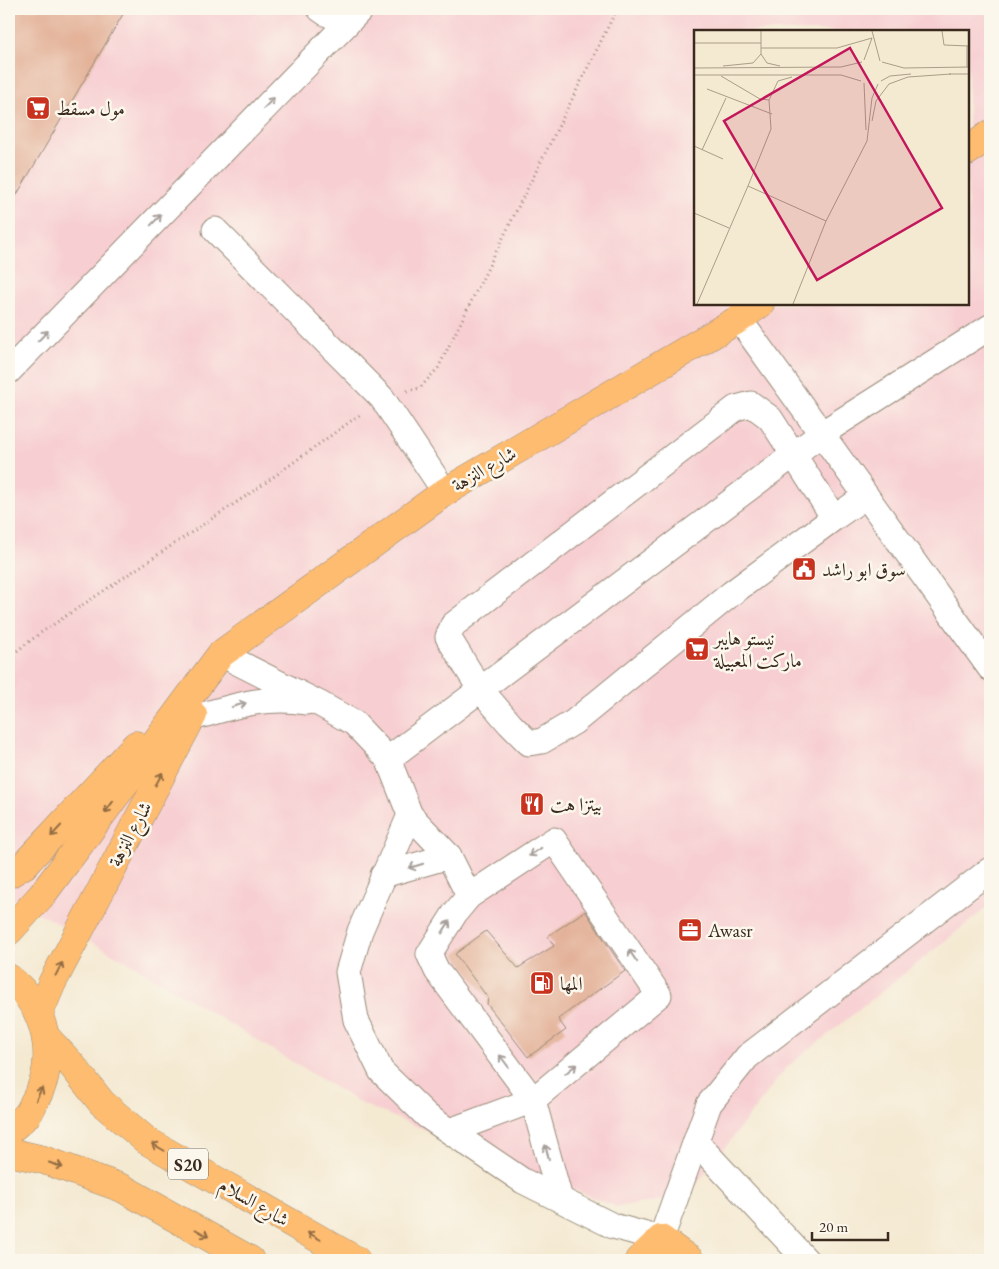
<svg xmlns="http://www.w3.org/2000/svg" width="999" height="1269" font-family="'EB Garamond',Amiri,serif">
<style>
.built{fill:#f7cfd2;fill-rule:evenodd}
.building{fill:#e3b198}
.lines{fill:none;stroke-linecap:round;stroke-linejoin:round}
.minor-casing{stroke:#988a78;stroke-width:27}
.major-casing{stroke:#988a78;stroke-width:29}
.path{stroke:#988a78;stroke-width:3;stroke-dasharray:1 4;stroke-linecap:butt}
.minor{stroke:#fff;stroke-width:25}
.major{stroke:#febc70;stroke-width:28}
.oneway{stroke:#a79f9a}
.oneway2{stroke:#936c43}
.labels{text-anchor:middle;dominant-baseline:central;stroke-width:5;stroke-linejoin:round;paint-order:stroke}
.shield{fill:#fbf7ec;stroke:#75685c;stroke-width:1}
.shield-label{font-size:18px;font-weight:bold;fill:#3b2a1e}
.poi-label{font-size:19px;fill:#3b2a1e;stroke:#fbf7ec;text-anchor:start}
.street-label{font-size:19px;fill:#3b2a1e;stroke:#fbf7ec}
.inset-road{fill:none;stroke:#aa9d89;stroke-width:1}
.view{fill:#c2185b;fill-opacity:0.15;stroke:#c2185b;stroke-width:2.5}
.inset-edge{fill:none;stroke:#3b2a1e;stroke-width:2.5}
</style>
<rect width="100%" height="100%" fill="#fbf7ec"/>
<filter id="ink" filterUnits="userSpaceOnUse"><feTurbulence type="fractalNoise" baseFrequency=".02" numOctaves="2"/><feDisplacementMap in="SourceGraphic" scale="10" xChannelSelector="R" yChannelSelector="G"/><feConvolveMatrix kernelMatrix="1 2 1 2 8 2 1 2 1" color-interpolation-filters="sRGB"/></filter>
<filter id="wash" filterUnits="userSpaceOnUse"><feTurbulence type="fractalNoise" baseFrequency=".0096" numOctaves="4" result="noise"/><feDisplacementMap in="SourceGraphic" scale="20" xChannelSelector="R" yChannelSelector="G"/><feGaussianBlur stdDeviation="1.12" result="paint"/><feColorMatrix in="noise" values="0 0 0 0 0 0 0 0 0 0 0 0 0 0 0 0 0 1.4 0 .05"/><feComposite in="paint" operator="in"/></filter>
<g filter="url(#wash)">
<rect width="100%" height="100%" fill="#f4e9d1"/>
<path class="built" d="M 9,9 L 990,9 L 990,905 L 786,1068 L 687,1197 L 616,1207 L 362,1104 L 128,962 L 9,897 ZM 695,31 L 968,31 L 968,304 L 695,304 Z"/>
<g id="blocks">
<g class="building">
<path d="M 9,9 L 126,9 L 9,208 Z"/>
<path d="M 585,911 L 625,971 L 558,1019 L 566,1030 L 528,1057 L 487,1004 L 488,998 L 455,954 L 486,931 L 518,968 L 554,946 L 548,936 Z"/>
</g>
</g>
</g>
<g filter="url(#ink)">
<use href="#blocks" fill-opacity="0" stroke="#988a78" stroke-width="1"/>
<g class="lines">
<defs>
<g id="minor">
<path d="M 320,9 C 331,18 341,19 354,15"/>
<path d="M 215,230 L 382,398 L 445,492"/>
<path d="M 739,319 L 990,668"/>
<path d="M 9,371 L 361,9"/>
<path d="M 834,518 L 770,418 L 751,404 L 736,408 L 453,625 L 448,637 L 480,689 L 510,724 L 529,743 L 542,741 L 574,722 L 732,593 L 834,518 L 866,496"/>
<path d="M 221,654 L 320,704 L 354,723 L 388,759 L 410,815 L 360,931 L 348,972 L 356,1020 L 381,1071 L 427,1116 L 523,1181 L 613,1226 L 661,1239 L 709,1104 L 747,1057 L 990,870"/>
<path d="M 192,718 C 232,707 264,695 306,702"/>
<path d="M 388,759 L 821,434 L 990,327"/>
<path d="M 410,815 L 449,856 L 469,896 L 455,913 L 429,954 L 437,971 L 533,1100 L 560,1199"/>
<path d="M 383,875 L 449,856"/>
<path d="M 450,1131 L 533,1100 L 659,995 L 554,840 L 469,896"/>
<path d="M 696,1142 L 806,1260"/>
</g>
<g id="major">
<path d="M 968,151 L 990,134"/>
<path d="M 9,874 L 24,865 L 136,745"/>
<path d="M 9,931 L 42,895 L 221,654 L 445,492 L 739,319 L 760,304"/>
<path d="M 9,978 C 47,1007 59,1061 34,1102 C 32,1107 30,1112 26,1116 C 21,1121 14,1126 9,1131"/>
<path d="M 39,1014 L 52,983 L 193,715"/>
<path d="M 46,1037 L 71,1064 L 102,1103 L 147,1141 L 356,1260"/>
<path d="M 9,1152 L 44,1160 L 122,1188 L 250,1260"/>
<path d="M 639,1260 L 661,1239 L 690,1260"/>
</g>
</defs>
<use href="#minor" class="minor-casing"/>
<use href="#major" class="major-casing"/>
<g class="path">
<path d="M 407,391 L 420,388 L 438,368 L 617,9"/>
<path d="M 9,657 L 39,634 L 258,488 L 362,413"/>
</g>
<use href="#minor" class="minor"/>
<use href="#major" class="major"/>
</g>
<defs><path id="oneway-shaft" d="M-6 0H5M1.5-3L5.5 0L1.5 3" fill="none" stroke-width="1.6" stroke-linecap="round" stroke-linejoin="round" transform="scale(1.25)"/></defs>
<g class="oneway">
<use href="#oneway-shaft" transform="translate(269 103) rotate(-46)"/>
<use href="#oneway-shaft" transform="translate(156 220) rotate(-46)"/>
<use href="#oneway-shaft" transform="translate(43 336) rotate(-46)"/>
<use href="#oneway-shaft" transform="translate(239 705) rotate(-16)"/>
<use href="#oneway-shaft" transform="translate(535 852) rotate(147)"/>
<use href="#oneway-shaft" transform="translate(416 866) rotate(163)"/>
<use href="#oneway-shaft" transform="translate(446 927) rotate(-58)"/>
<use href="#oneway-shaft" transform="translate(633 956) rotate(-124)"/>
<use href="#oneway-shaft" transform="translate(504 1061) rotate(-127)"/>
<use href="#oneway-shaft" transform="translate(571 1069) rotate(-40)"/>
<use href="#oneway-shaft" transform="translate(547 1152) rotate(-105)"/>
</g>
<g class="oneway2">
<use href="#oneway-shaft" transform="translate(159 779) rotate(-62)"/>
<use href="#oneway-shaft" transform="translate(109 807) rotate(126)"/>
<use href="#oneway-shaft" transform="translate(56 831) rotate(133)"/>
<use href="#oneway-shaft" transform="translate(59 969) rotate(-62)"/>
<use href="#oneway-shaft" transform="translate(39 1094) rotate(-65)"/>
<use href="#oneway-shaft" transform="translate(158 1147) rotate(-150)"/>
<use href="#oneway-shaft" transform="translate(56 1165) rotate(19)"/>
<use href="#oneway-shaft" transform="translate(202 1233) rotate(30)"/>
<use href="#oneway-shaft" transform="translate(314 1236) rotate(-150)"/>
</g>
</g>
<defs>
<symbol id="supermarket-square" viewBox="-11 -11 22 22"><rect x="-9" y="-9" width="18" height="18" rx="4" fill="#c8321e" stroke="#fbf7ec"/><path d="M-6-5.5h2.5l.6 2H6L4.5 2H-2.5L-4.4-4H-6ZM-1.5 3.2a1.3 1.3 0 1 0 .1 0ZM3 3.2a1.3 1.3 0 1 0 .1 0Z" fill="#fff"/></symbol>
<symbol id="civic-square" viewBox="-11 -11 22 22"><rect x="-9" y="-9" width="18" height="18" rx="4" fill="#c8321e" stroke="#fbf7ec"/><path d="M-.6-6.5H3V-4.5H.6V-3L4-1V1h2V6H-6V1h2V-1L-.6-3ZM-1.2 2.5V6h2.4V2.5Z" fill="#fff"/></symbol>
<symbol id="restaurant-square" viewBox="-11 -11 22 22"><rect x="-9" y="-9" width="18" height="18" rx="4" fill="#c8321e" stroke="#fbf7ec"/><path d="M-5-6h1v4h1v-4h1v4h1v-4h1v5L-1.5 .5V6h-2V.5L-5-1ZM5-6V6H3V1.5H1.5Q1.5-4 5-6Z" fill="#fff"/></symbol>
<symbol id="office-square" viewBox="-11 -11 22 22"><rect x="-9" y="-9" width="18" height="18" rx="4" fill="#c8321e" stroke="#fbf7ec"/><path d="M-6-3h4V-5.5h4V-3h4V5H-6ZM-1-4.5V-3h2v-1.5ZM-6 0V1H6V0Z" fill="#fff"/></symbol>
<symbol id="fuel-square" viewBox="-11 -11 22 22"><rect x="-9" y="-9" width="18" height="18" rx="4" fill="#c8321e" stroke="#fbf7ec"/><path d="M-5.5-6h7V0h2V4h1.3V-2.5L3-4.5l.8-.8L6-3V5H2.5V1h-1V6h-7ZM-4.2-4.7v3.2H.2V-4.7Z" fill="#fff"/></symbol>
</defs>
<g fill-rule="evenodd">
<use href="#supermarket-square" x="24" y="94" width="28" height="28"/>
<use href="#civic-square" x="790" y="555" width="28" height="28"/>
<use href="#supermarket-square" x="683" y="635" width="28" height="28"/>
<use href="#restaurant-square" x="518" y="790" width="28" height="28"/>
<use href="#office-square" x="676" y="916" width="28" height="28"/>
<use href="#fuel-square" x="528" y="969" width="28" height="28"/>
</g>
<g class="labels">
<rect class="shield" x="168" y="1148.5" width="40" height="31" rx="4"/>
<g class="shield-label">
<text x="188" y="1164">S20</text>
</g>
<g class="poi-label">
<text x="56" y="108">مول مسقط</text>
<text x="822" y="569">سوق ابو راشد</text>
<text x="714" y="638">نيستو هايبر<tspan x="714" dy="22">ماركت المعبيلة</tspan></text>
<text x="550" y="804">بيتزا هت</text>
<text x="708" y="930">Awasr</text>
<text x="560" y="983">المها</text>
</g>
<g class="street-label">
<text transform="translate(484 469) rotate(-30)">شارع النزهة</text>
<text transform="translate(130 834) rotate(-62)">شارع النزهة</text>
<text transform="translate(254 1202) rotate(30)">شارع السلام</text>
</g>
</g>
<g transform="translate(694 30)">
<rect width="275" height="275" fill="#f4e9d1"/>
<path class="inset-road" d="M 178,1 L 186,31M 248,1 L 250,15 L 275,16M 0,13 L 67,13M 273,16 L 273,37M 67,18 L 143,18 L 178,8M 67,24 L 67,1M 170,30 L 178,8M 188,32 L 210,38 L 275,37M 29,36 L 59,33 L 67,24 L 73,33 L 86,36M 0,38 L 147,37 L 168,32M 255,44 L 275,44M 0,45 L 147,45 L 167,51M 27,46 L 66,69 L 75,70 L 84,51 L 98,47M 187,51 L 196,46 L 217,44M 170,53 L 172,100M 13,59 L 78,84M 178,91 L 182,71 L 195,54 L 214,47 L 257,44M 0,116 L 29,129M 8,120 L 32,68M 54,156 L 77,99 L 75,70M 0,183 L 35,198M 3,274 L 54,156 L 132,191M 99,274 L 132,191 L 173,111 L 178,68 L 184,54"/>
<path class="view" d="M 156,18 L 248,178 L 123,250 L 30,91 Z"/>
<rect width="275" height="275" class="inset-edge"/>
</g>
<rect width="999" height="1269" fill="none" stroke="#fbf7ec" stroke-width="30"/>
<path d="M812 1232v8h76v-8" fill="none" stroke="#3b2a1e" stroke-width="2.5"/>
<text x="819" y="1232" font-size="15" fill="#3b2a1e" stroke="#fbf7ec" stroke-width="4" paint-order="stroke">20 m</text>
</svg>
